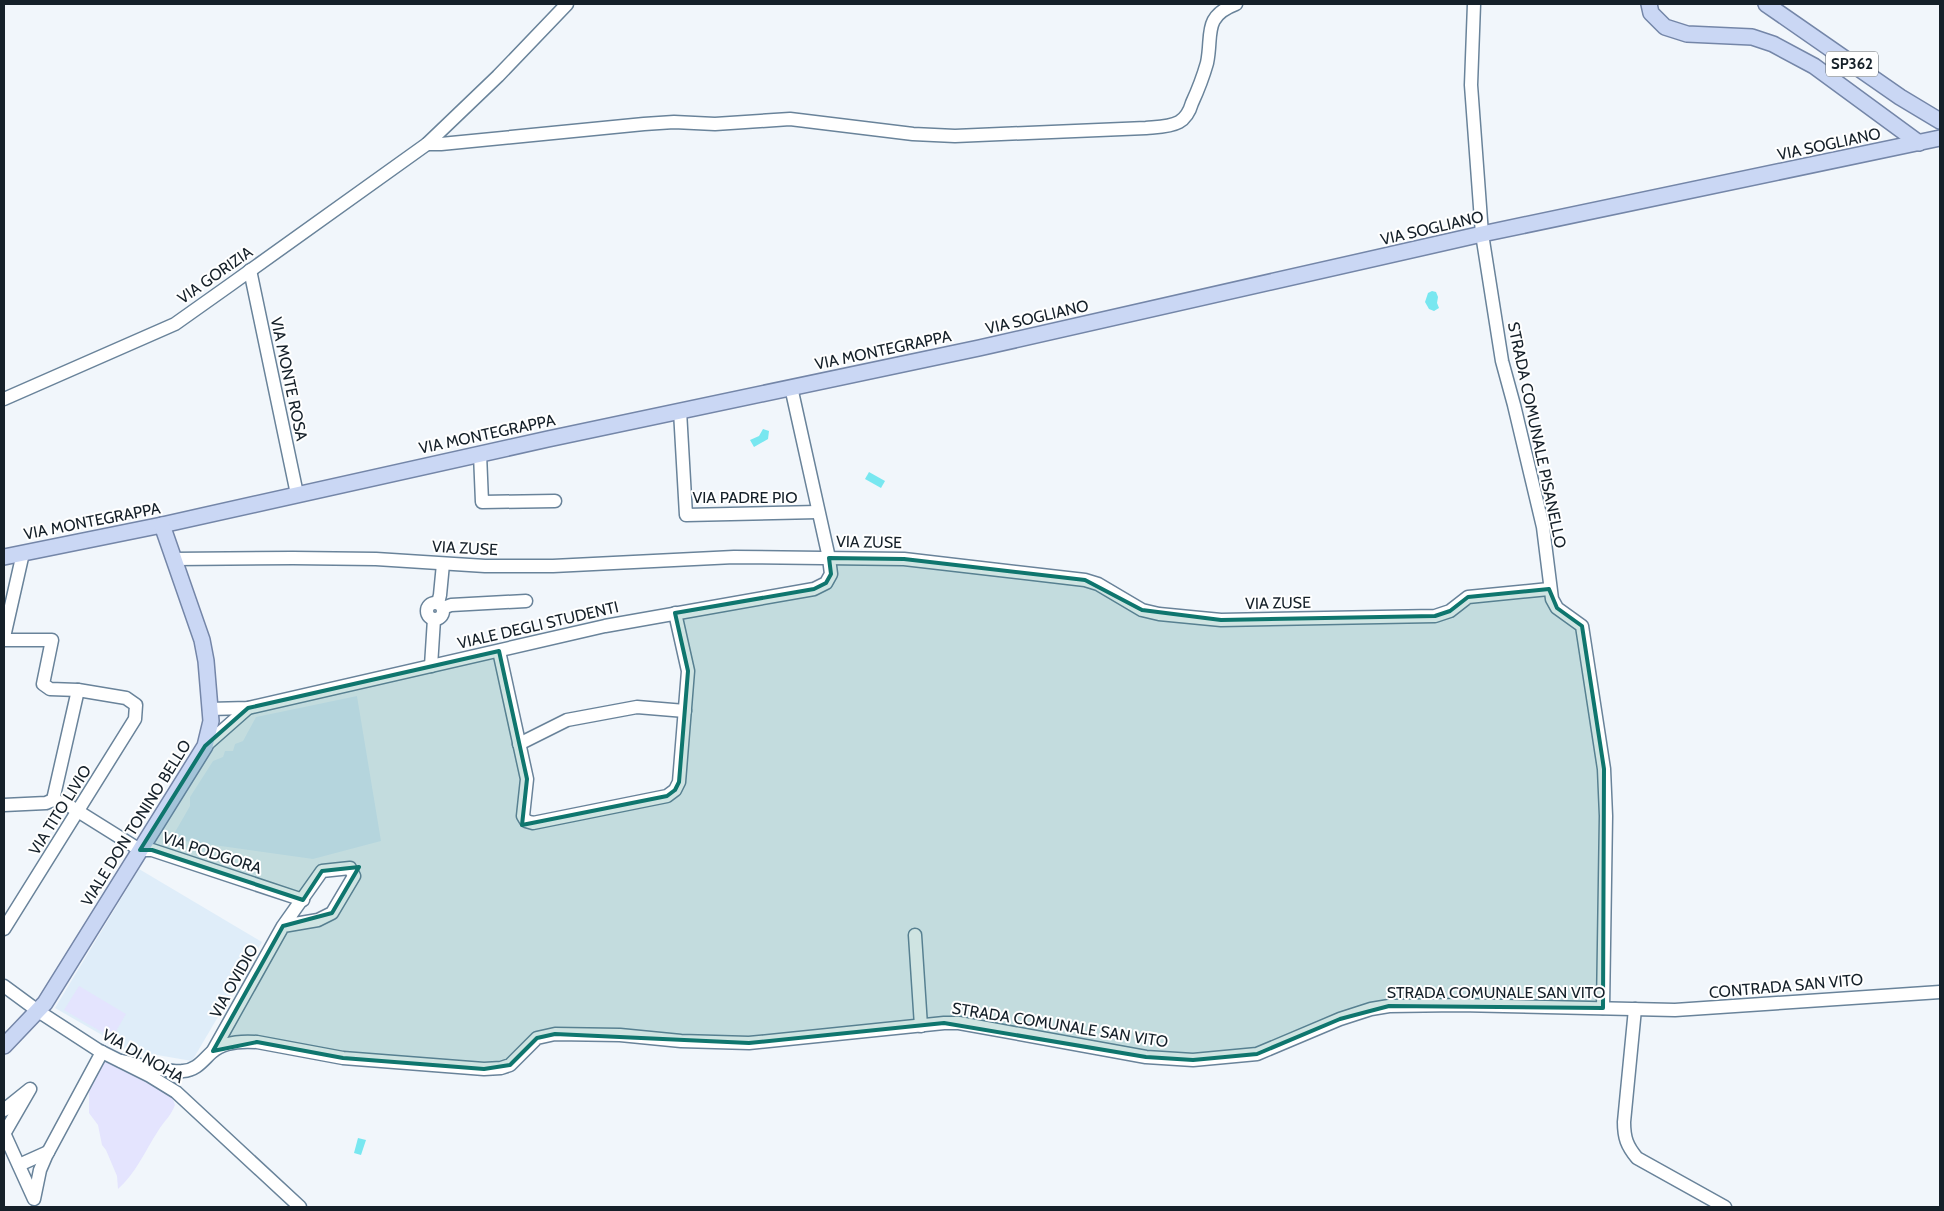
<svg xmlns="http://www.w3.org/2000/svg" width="1944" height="1211" font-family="Cabin,sans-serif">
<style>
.built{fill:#dfedf9}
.green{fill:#e4e4fe}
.water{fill:#78e7f0}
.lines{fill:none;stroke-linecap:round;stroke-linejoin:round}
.minor-casing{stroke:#69839a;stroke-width:15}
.major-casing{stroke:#7486a8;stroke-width:18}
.minor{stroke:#fff;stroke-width:12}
.major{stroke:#cad7f4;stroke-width:15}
.marked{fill:#0f766e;fill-opacity:0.2;stroke:#0f766e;stroke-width:4;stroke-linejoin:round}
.labels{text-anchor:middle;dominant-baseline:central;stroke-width:4;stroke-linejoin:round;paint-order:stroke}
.shield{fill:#fff;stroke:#5b6369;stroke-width:1}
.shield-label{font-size:15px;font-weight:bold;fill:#152029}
.street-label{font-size:16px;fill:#152029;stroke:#fff}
</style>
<rect width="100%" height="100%" fill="#f1f6fb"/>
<g class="built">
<path d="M 357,696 L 381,841 L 313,859 L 171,839 L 190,806 L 190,797 L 213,761 L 223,757 L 225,751 L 233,751 L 235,744 L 243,741 L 256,717 Z"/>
<path d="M 139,869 L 262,942 L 192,1061 L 128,1050 L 55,1008 Z"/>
</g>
<g class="green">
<path d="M 79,986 L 126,1014 L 112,1038 L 64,1010 Z"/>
<path d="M 106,1058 L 171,1094 L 175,1105 C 171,1116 164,1121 158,1131 C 145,1151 136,1173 118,1189 L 117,1176 L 106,1150 L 102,1145 L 98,1125 L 89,1113 L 89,1089 Z"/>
</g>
<g class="water">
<path d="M 1432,291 L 1436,292 L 1438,297 L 1437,303 L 1439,308 L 1434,311 L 1429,309 L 1425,302 L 1428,293 Z"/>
<path d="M 763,429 L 769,431 L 768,439 L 754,447 L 750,440 L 759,436 Z"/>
<path d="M 869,472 L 885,481 L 881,488 L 865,479 Z"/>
<path d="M 358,1138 L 366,1140 L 361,1155 L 354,1153 Z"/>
</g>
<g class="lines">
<defs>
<g id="minor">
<path d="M 1474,4 L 1471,85 L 1482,234 L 1502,361 L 1514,405 L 1543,527 L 1552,599 L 1557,608 L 1582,626 L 1604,769 L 1606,816 L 1603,1008"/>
<path d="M 427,144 L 441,144 L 644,124 L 674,122 L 715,124 L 790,119 L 913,134 L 955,136 L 1146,128 C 1156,127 1170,127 1179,122 C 1186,118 1190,110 1192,103 C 1198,90 1203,77 1207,63 C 1213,35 1202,17 1236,4"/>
<path d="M 250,270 L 297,494"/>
<path d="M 4,399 L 175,324 L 230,285 L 427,144 L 498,76 L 567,4"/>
<path d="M 680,411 L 686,515 L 818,512"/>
<path d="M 480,454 L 482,502 L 555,501"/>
<path d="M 173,559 L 293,558 L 376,559 L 485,566 L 553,566 L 734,557 L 904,559 L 1085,580 L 1098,584 L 1142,610 L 1159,614 L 1221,620 L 1435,616 L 1450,611 L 1468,597 L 1549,589"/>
<path d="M 438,603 L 440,595 L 443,564"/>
<circle cx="435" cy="611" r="8"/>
<path d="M 443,608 L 451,605 L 526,601"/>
<path d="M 4,637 L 23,553"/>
<path d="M 4,640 L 52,640 L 43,684 L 50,689 L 78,690 L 126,698 L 136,705 L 135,719 L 4,929"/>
<path d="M 499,651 L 527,779 L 523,816 L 526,821 L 533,823 L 667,796 L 675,790 L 679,782 L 688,671 L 675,613"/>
<path d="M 431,666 L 434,619"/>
<path d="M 209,709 L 248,708 L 605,626 L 814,589 L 826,583 L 831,574 L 829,558 L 791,387"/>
<path d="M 519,744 L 567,720 L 637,707 L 685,711"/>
<path d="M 205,746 L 248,708"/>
<path d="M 53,800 L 78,690"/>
<path d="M 4,805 L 46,803 L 53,800 L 68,805 L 140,850 L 152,850 L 303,900"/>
<path d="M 915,935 L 921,1026"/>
<path d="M 4,986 L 38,1011 L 98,1050 L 150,1076 L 176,1092 L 300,1207"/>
<path d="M 1635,1009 L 1624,1122 C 1624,1138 1627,1146 1637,1158 L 1725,1207"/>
<path d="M 213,1051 L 283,926 L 322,871 L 350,868 L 354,876 L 332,913 L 318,920 L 283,926"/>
<path d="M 121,1061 C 136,1064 171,1073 183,1071 C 197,1070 203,1060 212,1052 C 223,1042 243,1041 257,1042 L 343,1058 L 484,1069 L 501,1068 L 510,1065 L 537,1038 L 555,1034 L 620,1035 L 681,1041 L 749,1043 L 944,1023 L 959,1023 L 1146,1057 L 1193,1060 L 1257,1054 L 1340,1019 L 1371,1009 L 1389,1006 L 1459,1005 L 1675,1010 L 1940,992"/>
<path d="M 4,1110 L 30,1089 L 4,1134"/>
<path d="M 4,1133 L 34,1199 L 40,1170 L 46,1156 L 102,1052"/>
<path d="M 19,1165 L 48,1152"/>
</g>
<g id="major">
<path d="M 1649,4 L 1651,13 L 1665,27 L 1687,34 L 1752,37 L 1773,44 L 1814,66 L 1919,143"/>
<path d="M 1766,4 L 1900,97 L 1940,121"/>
<path d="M 4,557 L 162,525 L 548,439 L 979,348 L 1482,234 L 1940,138"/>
<path d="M 4,1046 L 45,1003 L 205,746 L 211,721 L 206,661 L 202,640 L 162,525"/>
</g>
</defs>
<use href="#minor" class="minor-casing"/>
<use href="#major" class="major-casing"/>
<use href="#minor" class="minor"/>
<use href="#major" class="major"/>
</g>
<path class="marked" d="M 829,558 L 904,559 L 1085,580 L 1142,610 L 1221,620 L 1435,616 L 1450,611 L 1468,597 L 1549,589 L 1557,608 L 1582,626 L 1604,769 L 1603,1008 L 1389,1006 L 1340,1019 L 1257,1054 L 1193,1060 L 1146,1057 L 944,1023 L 749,1043 L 555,1034 L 537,1038 L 510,1065 L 484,1069 L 343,1058 L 257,1042 L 213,1051 L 283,926 L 332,913 L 359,867 L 322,871 L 303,900 L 152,850 L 140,850 L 205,746 L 248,708 L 499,651 L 527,779 L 522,825 L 667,796 L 675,790 L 679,782 L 688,671 L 675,613 L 814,589 L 826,583 L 831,574 Z"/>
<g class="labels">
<rect class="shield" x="1826" y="51.5" width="52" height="25" rx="4"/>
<g class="shield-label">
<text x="1852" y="64">SP362</text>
</g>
<g class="street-label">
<text transform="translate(1829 144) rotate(-12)">VIA SOGLIANO</text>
<text transform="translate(1432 228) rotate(-13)">VIA SOGLIANO</text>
<text transform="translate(215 275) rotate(-35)">VIA GORIZIA</text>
<text transform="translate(1037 317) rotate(-13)">VIA SOGLIANO</text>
<text transform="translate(883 350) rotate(-12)">VIA MONTEGRAPPA</text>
<text transform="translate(289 379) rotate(78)">VIA MONTE ROSA</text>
<text transform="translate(487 434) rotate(-12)">VIA MONTEGRAPPA</text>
<text transform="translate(1537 435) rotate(78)">STRADA COMUNALE PISANELLO</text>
<text x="745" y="497">VIA PADRE PIO</text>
<text transform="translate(92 521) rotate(-11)">VIA MONTEGRAPPA</text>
<text transform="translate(869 542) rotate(1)">VIA ZUSE</text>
<text transform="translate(465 548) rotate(3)">VIA ZUSE</text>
<text transform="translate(1278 603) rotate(-1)">VIA ZUSE</text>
<text transform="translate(538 625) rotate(-13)">VIALE DEGLI STUDENTI</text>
<text transform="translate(60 810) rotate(-58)">VIA TITO LIVIO</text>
<text transform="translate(136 823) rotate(-58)">VIALE DON TONINO BELLO</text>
<text transform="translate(212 853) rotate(18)">VIA PODGORA</text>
<text transform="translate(234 981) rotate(-61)">VIA OVIDIO</text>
<text transform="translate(1786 986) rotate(-5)">CONTRADA SAN VITO</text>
<text x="1496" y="992">STRADA COMUNALE SAN VITO</text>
<text transform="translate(1060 1025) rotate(9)">STRADA COMUNALE SAN VITO</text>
<text transform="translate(143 1056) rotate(30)">VIA DI NOHA</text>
</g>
</g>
<rect width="1944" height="1211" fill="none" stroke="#152029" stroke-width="10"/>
</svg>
